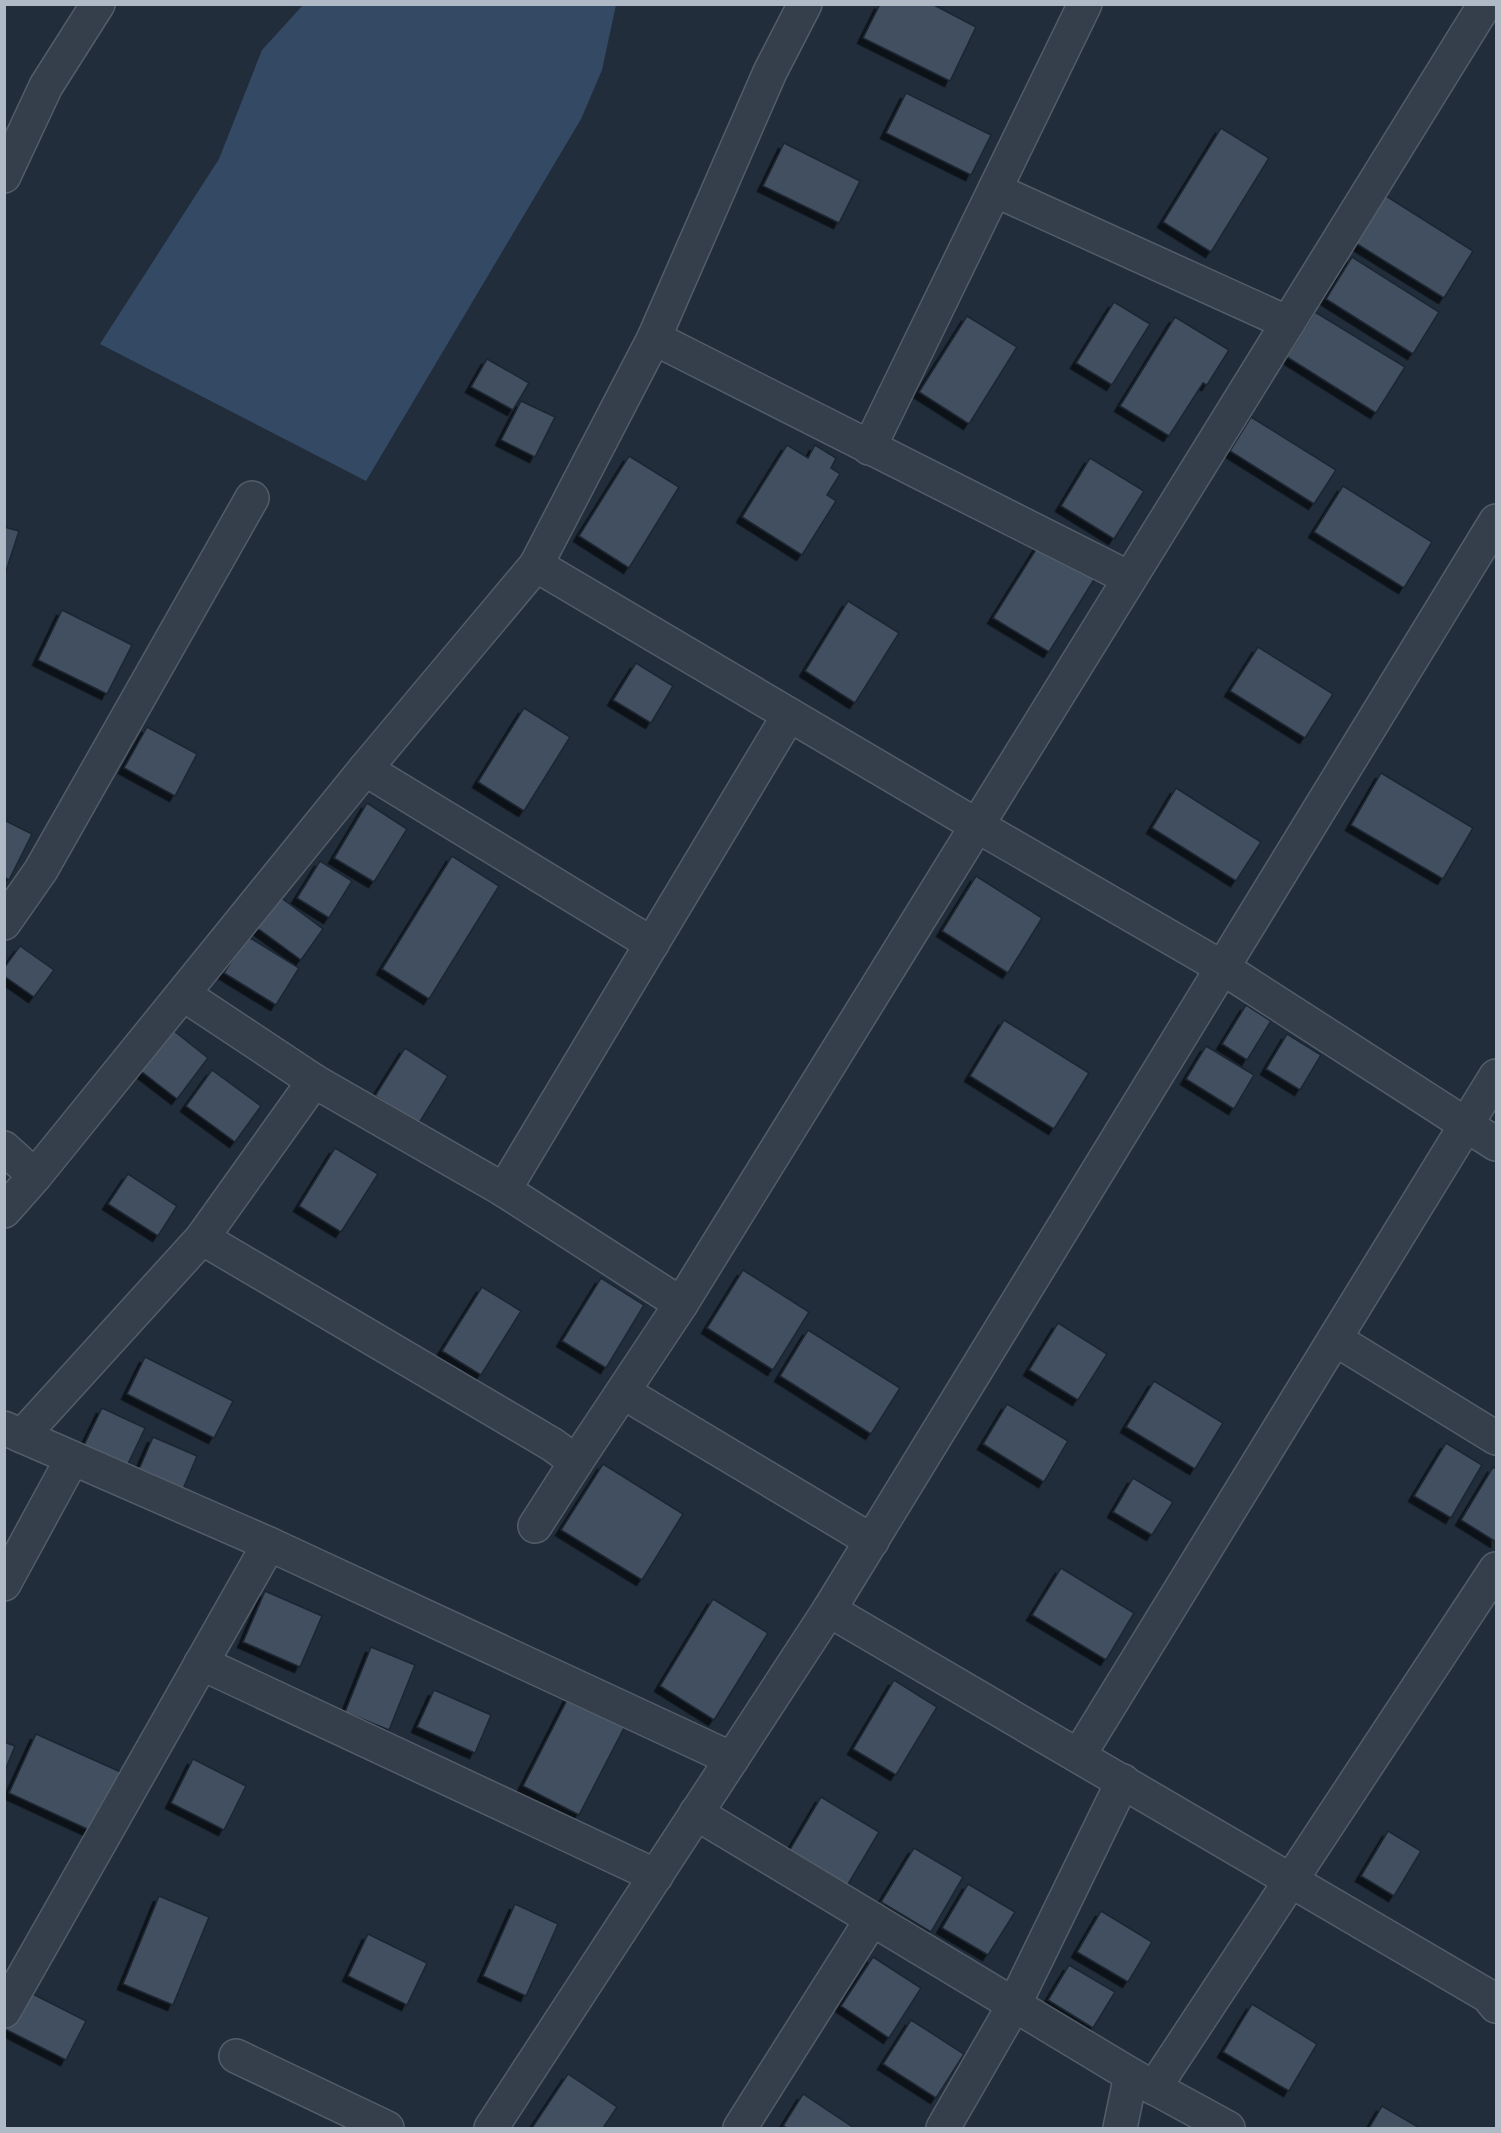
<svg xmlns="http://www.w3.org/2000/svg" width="1501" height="2133" font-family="'Public Sans',sans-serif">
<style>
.water{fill:#344963}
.building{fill:#425060;stroke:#1c2632;stroke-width:1.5;filter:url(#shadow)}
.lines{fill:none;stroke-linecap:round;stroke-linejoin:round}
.minor-casing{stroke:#535d69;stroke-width:36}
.tertiary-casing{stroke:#535d69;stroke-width:36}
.minor{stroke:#353f4b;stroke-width:33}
.tertiary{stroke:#353f4b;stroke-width:33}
</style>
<defs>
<filter id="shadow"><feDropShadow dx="-5.5" dy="5.5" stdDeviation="0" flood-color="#0009"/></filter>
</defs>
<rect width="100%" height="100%" fill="#212d3b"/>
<path class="water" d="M 303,5 L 616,5 L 602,70 L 581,119 L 366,481 L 100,344 L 219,159 L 262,50 Z"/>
<g class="building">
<path d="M 880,4 L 932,4 L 976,27 L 950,81 L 863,38 Z"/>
<path d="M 906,93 L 991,135 L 971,175 L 886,133 Z"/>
<path d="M 1221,128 L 1269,158 L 1211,252 L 1163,222 Z"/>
<path d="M 784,143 L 860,181 L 839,223 L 763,186 Z"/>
<path d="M 1383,194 L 1473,251 L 1444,298 L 1354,242 Z"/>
<path d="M 1352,257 L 1439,312 L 1413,354 L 1326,299 Z"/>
<path d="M 1114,302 L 1150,324 L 1112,385 L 1076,363 Z"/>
<path d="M 1315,312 L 1405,367 L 1376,413 L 1287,357 Z"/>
<path d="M 967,316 L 1017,347 L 969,424 L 919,392 Z"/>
<path d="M 1175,317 L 1229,350 L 1207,385 L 1203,383 L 1169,436 L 1120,406 Z"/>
<path d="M 487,359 L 529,383 L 513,410 L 471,387 Z"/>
<path d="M 521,401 L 555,417 L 535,457 L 501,440 Z"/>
<path d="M 1251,417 L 1336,470 L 1314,504 L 1230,451 Z"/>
<path d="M 787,445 L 808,458 L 815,445 L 836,458 L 831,468 L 840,474 L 827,495 L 836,501 L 802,555 L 742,517 Z"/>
<path d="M 629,456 L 679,487 L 629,568 L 579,536 Z"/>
<path d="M 1090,458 L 1144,491 L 1114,539 L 1061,506 Z"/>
<path d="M 1343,486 L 1432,542 L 1404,588 L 1314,532 Z"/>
<path d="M 4,527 L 19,531 L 4,577 Z"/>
<path d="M 1040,543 L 1095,578 L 1049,652 L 993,618 Z"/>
<path d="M 848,601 L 899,633 L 855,703 L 805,671 Z"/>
<path d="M 62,610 L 132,645 L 107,694 L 38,660 Z"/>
<path d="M 1258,647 L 1333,694 L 1305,738 L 1230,691 Z"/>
<path d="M 636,663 L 673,686 L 651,723 L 613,700 Z"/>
<path d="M 524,708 L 570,737 L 524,811 L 478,782 Z"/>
<path d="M 147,727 L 197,754 L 175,796 L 124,768 Z"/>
<path d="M 1381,773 L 1473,828 L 1443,879 L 1351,825 Z"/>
<path d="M 1176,788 L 1261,842 L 1236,881 L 1152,828 Z"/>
<path d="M 367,803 L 407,829 L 374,882 L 334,858 Z"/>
<path d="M 4,820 L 32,834 L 9,880 L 4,877 Z"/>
<path d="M 452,856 L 499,886 L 429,999 L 382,969 Z"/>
<path d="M 320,861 L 352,881 L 329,918 L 297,898 Z"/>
<path d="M 976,876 L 1042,918 L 1008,973 L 942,931 Z"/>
<path d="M 276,894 L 323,929 L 301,960 L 253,925 Z"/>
<path d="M 247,936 L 299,968 L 276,1005 L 224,973 Z"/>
<path d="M 20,946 L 54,970 L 34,997 L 4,976 L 4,968 Z"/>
<path d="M 1246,1005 L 1271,1021 L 1247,1060 L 1222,1044 Z"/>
<path d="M 1004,1020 L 1089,1073 L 1054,1129 L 970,1076 Z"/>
<path d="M 164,1023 L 208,1058 L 177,1099 L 133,1065 Z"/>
<path d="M 1287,1034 L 1321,1055 L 1300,1090 L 1266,1069 Z"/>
<path d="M 1206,1046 L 1254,1075 L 1234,1109 L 1186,1079 Z"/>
<path d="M 405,1048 L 448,1076 L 419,1123 L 375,1096 Z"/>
<path d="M 212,1070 L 261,1106 L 235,1142 L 186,1106 Z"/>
<path d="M 335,1148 L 378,1174 L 341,1232 L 299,1206 Z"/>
<path d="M 128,1174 L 177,1206 L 158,1236 L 108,1204 Z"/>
<path d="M 743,1270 L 809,1312 L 773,1370 L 707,1328 Z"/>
<path d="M 601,1278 L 644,1305 L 606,1368 L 562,1341 Z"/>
<path d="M 482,1287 L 521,1311 L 481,1375 L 442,1351 Z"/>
<path d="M 1058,1323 L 1107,1354 L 1078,1400 L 1029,1370 Z"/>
<path d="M 808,1330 L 900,1388 L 871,1434 L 780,1376 Z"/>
<path d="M 145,1357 L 233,1401 L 214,1438 L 127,1394 Z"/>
<path d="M 1154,1381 L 1223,1423 L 1195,1469 L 1126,1427 Z"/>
<path d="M 1007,1404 L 1068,1441 L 1044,1482 L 983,1444 Z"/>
<path d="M 102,1408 L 145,1428 L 126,1468 L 83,1447 Z"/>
<path d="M 153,1437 L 197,1456 L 183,1489 L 139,1469 Z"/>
<path d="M 1446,1443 L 1482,1465 L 1451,1518 L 1414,1496 Z"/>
<path d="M 603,1464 L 683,1514 L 642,1580 L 561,1530 Z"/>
<path d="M 1493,1467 L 1496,1469 L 1496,1542 L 1461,1520 Z"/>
<path d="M 1133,1478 L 1173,1502 L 1152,1535 L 1113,1512 Z"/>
<path d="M 1061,1568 L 1134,1613 L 1106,1660 L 1032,1615 Z"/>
<path d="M 265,1591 L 322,1616 L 300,1667 L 243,1642 Z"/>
<path d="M 713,1599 L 768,1633 L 714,1720 L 660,1686 Z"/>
<path d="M 371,1647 L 415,1665 L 389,1730 L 345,1712 Z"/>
<path d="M 894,1680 L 937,1707 L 896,1775 L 853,1749 Z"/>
<path d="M 434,1690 L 491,1715 L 475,1753 L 417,1727 Z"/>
<path d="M 569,1696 L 625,1726 L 579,1815 L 523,1786 Z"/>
<path d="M 36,1734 L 125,1774 L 98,1834 L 9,1793 Z"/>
<path d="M 4,1742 L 15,1746 L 4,1773 Z"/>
<path d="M 193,1759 L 246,1786 L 224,1830 L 171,1803 Z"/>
<path d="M 821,1797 L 879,1832 L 847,1886 L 789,1851 Z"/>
<path d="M 1388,1831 L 1421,1851 L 1394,1896 L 1361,1876 Z"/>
<path d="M 914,1848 L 963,1877 L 931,1932 L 881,1902 Z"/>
<path d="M 968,1884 L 1015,1912 L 988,1955 L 942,1928 Z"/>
<path d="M 159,1896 L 209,1917 L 173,2005 L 123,1984 Z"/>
<path d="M 515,1904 L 558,1924 L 526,1996 L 483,1976 Z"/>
<path d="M 1101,1911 L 1152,1942 L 1128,1982 L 1077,1952 Z"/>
<path d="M 368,1934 L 427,1963 L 407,2005 L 348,1976 Z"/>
<path d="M 873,1957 L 921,1988 L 889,2038 L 841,2006 Z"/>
<path d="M 1069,1965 L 1115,1992 L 1093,2028 L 1048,2000 Z"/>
<path d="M 25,1990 L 86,2021 L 66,2060 L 5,2029 Z"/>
<path d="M 1252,2004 L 1317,2044 L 1289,2091 L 1223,2052 Z"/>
<path d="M 911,2020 L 964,2054 L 936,2098 L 883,2064 Z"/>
<path d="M 568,2074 L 617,2107 L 603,2128 L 532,2128 Z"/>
<path d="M 803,2094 L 854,2128 L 787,2128 L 783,2126 Z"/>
<path d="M 1382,2106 L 1418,2127 L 1417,2128 L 1369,2128 Z"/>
</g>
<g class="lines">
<defs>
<g id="minor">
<path d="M 4,176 L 46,86 L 98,4"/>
<path d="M 995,190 L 1288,323"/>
<path d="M 654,338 L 1129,578"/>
<path d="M 869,448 L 1085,4"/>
<path d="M 536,565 L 976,825 L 1223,968 L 1496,1144"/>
<path d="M 365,769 L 652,944"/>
<path d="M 4,923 L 41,870 L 252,498"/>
<path d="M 183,994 L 314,1081 L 504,1190 L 681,1304"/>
<path d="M 4,1148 L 35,1176"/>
<path d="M 504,1190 L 789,715"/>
<path d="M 4,1211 L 35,1176 L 365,769 L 536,565 L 654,338 L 770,72 L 805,4"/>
<path d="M 202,1238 L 314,1081"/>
<path d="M 1335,1339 L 1496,1438"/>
<path d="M 623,1392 L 872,1541"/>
<path d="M 4,1428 L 269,1544 L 4,2011"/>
<path d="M 22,1436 L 202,1238 L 553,1445 L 576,1462 L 681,1304 L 1482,9"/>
<path d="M 535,1526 L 576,1462"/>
<path d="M 269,1544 L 732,1759"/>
<path d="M 4,1584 L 72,1459"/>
<path d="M 829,1610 L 1488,1996 L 1496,2006"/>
<path d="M 201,1663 L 656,1876"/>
<path d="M 1079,1755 L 1496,1076"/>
<path d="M 696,1813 L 1131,2075 L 1228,2128"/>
<path d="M 236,2056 L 387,2128"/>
<path d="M 1154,2088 L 1496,1569"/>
<path d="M 740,2128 L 872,1919"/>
<path d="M 943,2128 L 1014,2005 L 1123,1781"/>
<path d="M 1120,2128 L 1131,2075"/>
</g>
<path id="tertiary" d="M 491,2128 L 829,1610 L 1496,521"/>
</defs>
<use href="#minor" class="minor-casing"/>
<use href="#tertiary" class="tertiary-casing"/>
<use href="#minor" class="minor"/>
<use href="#tertiary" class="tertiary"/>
</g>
<rect width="1501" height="2133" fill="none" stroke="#b0bac7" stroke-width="12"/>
</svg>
